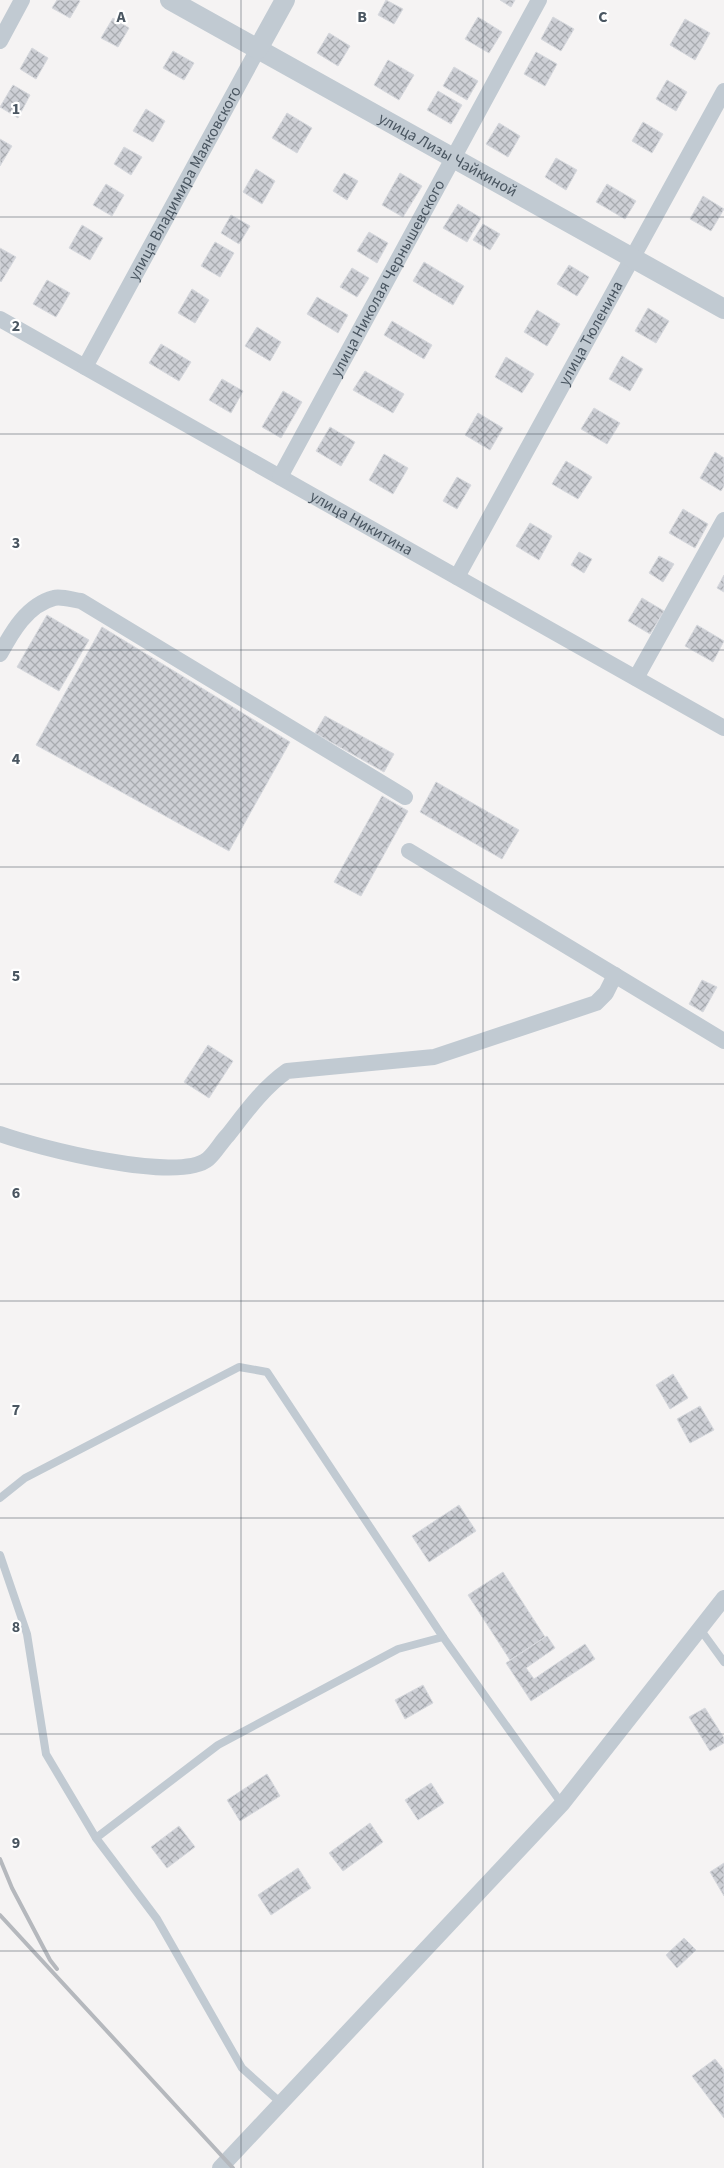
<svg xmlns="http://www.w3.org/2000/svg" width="724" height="2168" font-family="'Source Sans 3',sans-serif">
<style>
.building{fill:url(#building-cross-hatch);stroke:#d7d9de}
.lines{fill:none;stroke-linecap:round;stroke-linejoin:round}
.service{stroke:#c1cad2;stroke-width:8}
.minor{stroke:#c1cad2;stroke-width:16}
.tertiary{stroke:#c1cad2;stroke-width:20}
.rail{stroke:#b5b8bd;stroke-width:4}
.grid{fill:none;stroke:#4a5661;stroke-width:1;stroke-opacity:0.55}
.labels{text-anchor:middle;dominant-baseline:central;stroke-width:4.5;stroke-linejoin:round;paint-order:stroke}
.street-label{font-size:16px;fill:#4a5661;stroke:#fff}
.grid-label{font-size:16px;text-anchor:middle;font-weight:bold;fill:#4a5661;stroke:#fff;stroke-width:4.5;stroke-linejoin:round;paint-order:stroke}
</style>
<defs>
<pattern id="building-cross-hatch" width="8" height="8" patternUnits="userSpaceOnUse" patternTransform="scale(1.25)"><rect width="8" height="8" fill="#cdcfd5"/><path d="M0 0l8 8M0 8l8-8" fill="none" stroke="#a8abb0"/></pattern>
</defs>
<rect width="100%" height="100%" fill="#f5f3f3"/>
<g class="building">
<path d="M 57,0 L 79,0 L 80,1 L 70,18 L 52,8 Z"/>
<path d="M 386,0 L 403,9 L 394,24 L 378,15 Z"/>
<path d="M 500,0 L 515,0 L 511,7 Z"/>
<path d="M 478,17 L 502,32 L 489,53 L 465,39 Z"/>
<path d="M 553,17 L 574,29 L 561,51 L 541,39 Z"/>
<path d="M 113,18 L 129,28 L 118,47 L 101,38 Z"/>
<path d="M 685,19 L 710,33 L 695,60 L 670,45 Z"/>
<path d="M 329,33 L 350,46 L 338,66 L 317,53 Z"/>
<path d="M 32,48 L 48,58 L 36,79 L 20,69 Z"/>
<path d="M 173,51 L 194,63 L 184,80 L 163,68 Z"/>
<path d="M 536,52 L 557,64 L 545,86 L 524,74 Z"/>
<path d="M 388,60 L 414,75 L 399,100 L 374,85 Z"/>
<path d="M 454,67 L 478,81 L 467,100 L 443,86 Z"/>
<path d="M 667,80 L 687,92 L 676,111 L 656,99 Z"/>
<path d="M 13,85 L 30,95 L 18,118 L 0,107 Z"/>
<path d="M 438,91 L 462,105 L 451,124 L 427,110 Z"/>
<path d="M 146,109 L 165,121 L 153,142 L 133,131 Z"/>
<path d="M 287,113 L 312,128 L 297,153 L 272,138 Z"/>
<path d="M 643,122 L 663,134 L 652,153 L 632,141 Z"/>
<path d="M 499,123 L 520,136 L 508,157 L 486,144 Z"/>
<path d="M 0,139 L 12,146 L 0,166 Z"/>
<path d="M 124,147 L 142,157 L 131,175 L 114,164 Z"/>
<path d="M 556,158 L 577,170 L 566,190 L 545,177 Z"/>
<path d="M 256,169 L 275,181 L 262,204 L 243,192 Z"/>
<path d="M 344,173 L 358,181 L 347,200 L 333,191 Z"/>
<path d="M 400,173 L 422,186 L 403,217 L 382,205 Z"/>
<path d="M 106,184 L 124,195 L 112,216 L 93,205 Z"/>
<path d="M 607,184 L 636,201 L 625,219 L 596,202 Z"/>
<path d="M 703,196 L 724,209 L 711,231 L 690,219 Z"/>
<path d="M 458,204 L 481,218 L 467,242 L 443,228 Z"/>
<path d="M 231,215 L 250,226 L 239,244 L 221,233 Z"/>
<path d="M 483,224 L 500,234 L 490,250 L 473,240 Z"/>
<path d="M 82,225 L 103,238 L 90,260 L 69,248 Z"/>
<path d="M 369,232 L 388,243 L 377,263 L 357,251 Z"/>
<path d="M 215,242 L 234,253 L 220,277 L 201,266 Z"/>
<path d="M 0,248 L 16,257 L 1,282 L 0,281 Z"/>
<path d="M 424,262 L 464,286 L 453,305 L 413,281 Z"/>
<path d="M 569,265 L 589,277 L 577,296 L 557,284 Z"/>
<path d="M 352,268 L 369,278 L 357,297 L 340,287 Z"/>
<path d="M 47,280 L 70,293 L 56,317 L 33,304 Z"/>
<path d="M 192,289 L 209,300 L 195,323 L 178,313 Z"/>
<path d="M 317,297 L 348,315 L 338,333 L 307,314 Z"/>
<path d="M 648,308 L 669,321 L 656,343 L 635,331 Z"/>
<path d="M 537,310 L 560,324 L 547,346 L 524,332 Z"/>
<path d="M 392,321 L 432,345 L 424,359 L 384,335 Z"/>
<path d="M 257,327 L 281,342 L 270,361 L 245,346 Z"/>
<path d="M 161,344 L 191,362 L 179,381 L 149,363 Z"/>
<path d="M 622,356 L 643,369 L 630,391 L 609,379 Z"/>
<path d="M 506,357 L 534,374 L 522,393 L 495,377 Z"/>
<path d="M 365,371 L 404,394 L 393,413 L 353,390 Z"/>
<path d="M 222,379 L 243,391 L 231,413 L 209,400 Z"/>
<path d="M 283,391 L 302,402 L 281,438 L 262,427 Z"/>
<path d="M 594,408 L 620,423 L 607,444 L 581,429 Z"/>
<path d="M 478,413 L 503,428 L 490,450 L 465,435 Z"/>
<path d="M 330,427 L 355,442 L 341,466 L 316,451 Z"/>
<path d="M 715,452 L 724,458 L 724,486 L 721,491 L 700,478 Z"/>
<path d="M 384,454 L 408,468 L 393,494 L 369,480 Z"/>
<path d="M 566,461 L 592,477 L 578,499 L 552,484 Z"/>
<path d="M 457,477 L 471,485 L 457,509 L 443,501 Z"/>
<path d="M 683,509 L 708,524 L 695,548 L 669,533 Z"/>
<path d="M 530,523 L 552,536 L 539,560 L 516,546 Z"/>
<path d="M 579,552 L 592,559 L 584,573 L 571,565 Z"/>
<path d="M 659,556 L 674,564 L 663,582 L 649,573 Z"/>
<path d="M 724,575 L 724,592 L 717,588 Z"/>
<path d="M 642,598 L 664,611 L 650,634 L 628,621 Z"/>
<path d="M 47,615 L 89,640 L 59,691 L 17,667 Z"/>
<path d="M 697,625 L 724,641 L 713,662 L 685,646 Z"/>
<path d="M 102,627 L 290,742 L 229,851 L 36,745 Z"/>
<path d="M 325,716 L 394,754 L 384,772 L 315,733 Z"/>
<path d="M 436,782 L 519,830 L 502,859 L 420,812 Z"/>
<path d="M 382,796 L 408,811 L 361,896 L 334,882 Z"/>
<path d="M 702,980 L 717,987 L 703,1012 L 689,1004 Z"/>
<path d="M 208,1045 L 233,1061 L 209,1098 L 184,1082 Z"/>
<path d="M 673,1374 L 688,1398 L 670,1409 L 656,1385 Z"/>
<path d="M 700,1406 L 714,1430 L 690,1443 L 677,1419 Z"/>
<path d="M 459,1505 L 476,1531 L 429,1562 L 412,1536 Z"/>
<path d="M 503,1572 L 545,1637 L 510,1660 L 468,1595 Z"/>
<path d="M 547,1636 L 555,1648 L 526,1668 L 534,1679 L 585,1644 L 595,1659 L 531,1701 L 506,1663 Z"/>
<path d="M 423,1685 L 433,1703 L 405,1719 L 395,1700 Z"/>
<path d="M 705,1708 L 724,1738 L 724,1743 L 710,1751 L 689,1717 Z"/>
<path d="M 267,1774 L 280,1796 L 240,1821 L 227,1800 Z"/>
<path d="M 431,1783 L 444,1803 L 418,1820 L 405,1800 Z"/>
<path d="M 370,1823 L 383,1842 L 343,1871 L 329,1853 Z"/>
<path d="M 179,1826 L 195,1847 L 167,1868 L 151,1847 Z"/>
<path d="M 724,1863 L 724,1896 L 710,1872 Z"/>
<path d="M 298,1868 L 311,1888 L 271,1915 L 258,1895 Z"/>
<path d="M 684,1938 L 696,1950 L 677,1968 L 666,1955 Z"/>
<path d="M 715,2059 L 724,2070 L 724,2118 L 692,2076 Z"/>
</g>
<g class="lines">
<g class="service">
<path d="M 0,1498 L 25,1478 L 239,1367 L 267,1372 L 443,1637"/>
<path d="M 0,1555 L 27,1634 L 46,1754 L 96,1838"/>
<path d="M 700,1629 L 724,1662"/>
<path d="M 281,2103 L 242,2068 L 157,1919 L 96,1838 L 218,1745 L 398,1649 L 443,1637 L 562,1804"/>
</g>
<g class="minor">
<path d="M 0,41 L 22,0"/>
<path id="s1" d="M 0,319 L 724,728"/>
<path id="s2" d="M 85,367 L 258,49"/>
<path id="s3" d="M 280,477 L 539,0"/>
<path id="s4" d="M 457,577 L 724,91"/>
<path d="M 0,654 C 12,632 27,605 54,598 C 61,596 73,600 81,601 L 405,797"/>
<path d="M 636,678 L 724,520"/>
<path d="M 409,851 L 724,1041"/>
<path d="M 0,1134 C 36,1147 179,1184 208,1159 C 216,1152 221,1142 228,1135 C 246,1112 263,1088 287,1071 L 434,1057 L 596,1003 L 606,993 L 615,975"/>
<path d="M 220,2168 L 562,1804 L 724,1598"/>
</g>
<g class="tertiary">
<path id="s5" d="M 170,0 L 724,309"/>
<path d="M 258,49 L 285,0"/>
</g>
<g class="rail">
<path d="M 0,1859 L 12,1888 L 50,1960 L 57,1969"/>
<path d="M 0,1915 L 233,2168"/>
</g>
</g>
<path class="grid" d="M 241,0 L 241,2168M 483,0 L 483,2168M 0,217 L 724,217M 0,434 L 724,434M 0,650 L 724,650M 0,867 L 724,867M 0,1084 L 724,1084M 0,1301 L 724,1301M 0,1518 L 724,1518M 0,1734 L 724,1734M 0,1951 L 724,1951"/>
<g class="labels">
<g class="street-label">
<text stroke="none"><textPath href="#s5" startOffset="318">улица Лизы Чайкиной</textPath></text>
<text stroke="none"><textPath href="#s2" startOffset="209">улица Владимира Маяковского</textPath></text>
<text stroke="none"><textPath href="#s3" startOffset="226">улица Николая Чернышевского</textPath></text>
<text stroke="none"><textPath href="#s4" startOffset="278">улица Тюленина</textPath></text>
<text stroke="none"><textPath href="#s1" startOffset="415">улица Никитина</textPath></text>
</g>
</g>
<g class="grid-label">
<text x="121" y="22">A</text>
<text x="362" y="22">B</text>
<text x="603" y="22">C</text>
<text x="16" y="114">1</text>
<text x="16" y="331">2</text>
<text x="16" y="548">3</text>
<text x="16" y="764">4</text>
<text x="16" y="981">5</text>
<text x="16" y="1198">6</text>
<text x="16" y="1415">7</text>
<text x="16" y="1632">8</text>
<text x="16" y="1848">9</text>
</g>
</svg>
